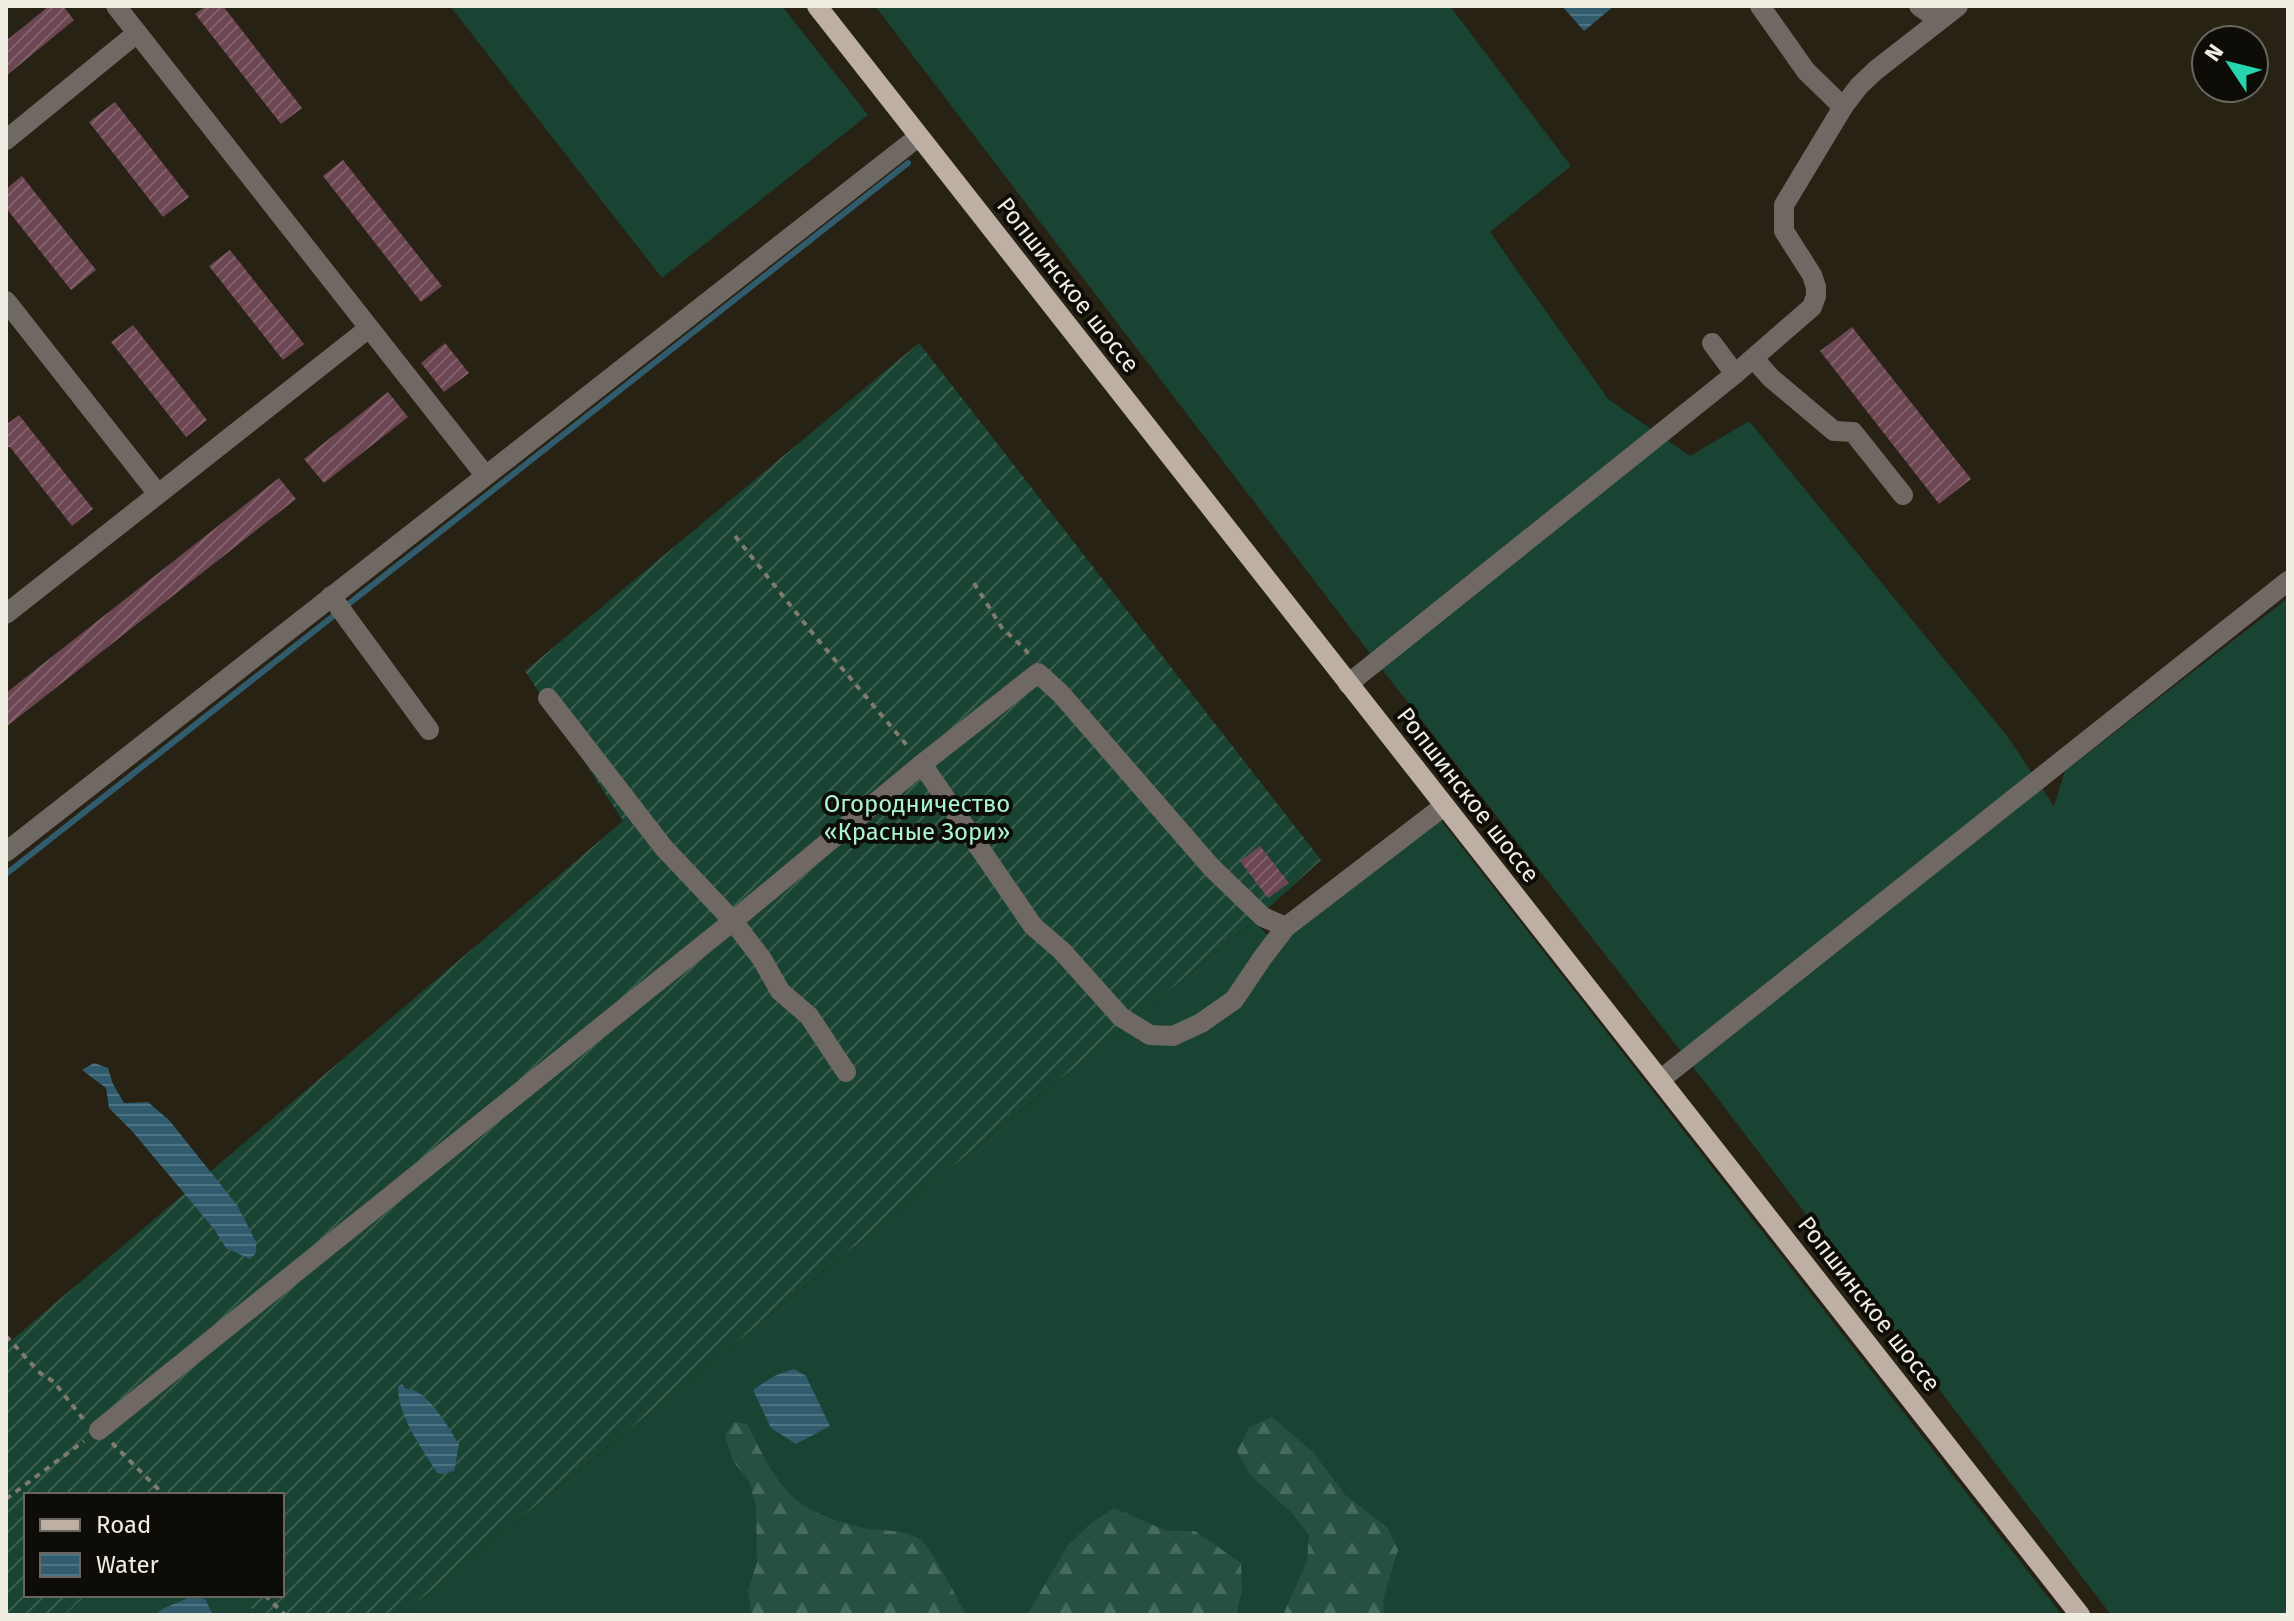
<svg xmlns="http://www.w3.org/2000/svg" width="2294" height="1621" font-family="'Fira Sans',sans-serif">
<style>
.grass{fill:#194332}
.forest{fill:url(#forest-firs)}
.garden{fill:url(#garden-furrows)}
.water{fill:url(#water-rules)}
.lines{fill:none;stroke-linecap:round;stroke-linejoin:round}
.stream{stroke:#305c6e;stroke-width:6}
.building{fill:url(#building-hatch)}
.path{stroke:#7e7a6d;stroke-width:4;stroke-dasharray:6 6;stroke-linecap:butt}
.minor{stroke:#6f6863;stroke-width:20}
.major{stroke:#beafa5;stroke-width:20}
.labels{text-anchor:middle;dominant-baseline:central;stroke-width:8;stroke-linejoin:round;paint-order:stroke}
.street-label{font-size:24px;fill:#f0ede3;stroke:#0e0c06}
.park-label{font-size:24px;fill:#abf4d3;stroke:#0e0c06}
</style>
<defs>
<pattern id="forest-firs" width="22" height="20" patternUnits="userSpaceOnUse" patternTransform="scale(2)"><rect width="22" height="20" fill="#26503f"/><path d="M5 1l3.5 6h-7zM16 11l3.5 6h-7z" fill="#466a5b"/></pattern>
<pattern id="garden-furrows" width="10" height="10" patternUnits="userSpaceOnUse" patternTransform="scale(2)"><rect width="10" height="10" fill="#194332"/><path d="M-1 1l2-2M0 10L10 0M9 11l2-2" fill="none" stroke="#3b5e50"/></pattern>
<pattern id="water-rules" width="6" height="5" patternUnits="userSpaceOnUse" patternTransform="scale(2)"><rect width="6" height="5" fill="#305c6e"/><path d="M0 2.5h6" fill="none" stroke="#4e7483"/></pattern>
<pattern id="building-hatch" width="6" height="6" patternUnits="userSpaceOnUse" patternTransform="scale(2)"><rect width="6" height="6" fill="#6d4653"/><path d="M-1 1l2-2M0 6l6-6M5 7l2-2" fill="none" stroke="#82616c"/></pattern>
</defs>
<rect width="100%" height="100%" fill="#272213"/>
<g class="grass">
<path d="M 450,6 L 782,6 L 868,115 L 662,278 Z"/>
<path d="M 875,6 L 1450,6 L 1571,166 L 1490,232 L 1608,399 L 1690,456 L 1749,421 L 2008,737 L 2054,806 L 2065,771 L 2288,598 L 2288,1615 L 2111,1615 L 1712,1091 L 1391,681 Z"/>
<path d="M 1432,809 L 2062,1615 L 401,1615 L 1254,921 L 1268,936 Z"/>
<path d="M 86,1595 L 238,1595 L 258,1615 L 65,1615 Z"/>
</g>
<g class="forest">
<path d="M 1272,1417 L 1314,1453 L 1345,1495 L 1387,1527 L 1398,1550 L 1383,1600 L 1384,1615 L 1283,1615 L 1307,1561 L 1309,1535 L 1291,1512 L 1250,1475 L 1237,1451 L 1249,1427 Z"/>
<path d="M 733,1422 L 747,1424 C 780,1489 789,1510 864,1528 C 882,1532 900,1528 918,1538 C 931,1545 958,1600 966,1615 L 752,1615 L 748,1591 L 757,1562 L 756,1507 L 749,1481 L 733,1461 L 725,1436 Z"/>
<path d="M 1114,1508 L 1167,1531 L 1195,1531 L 1241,1563 L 1242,1591 L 1236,1615 L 1027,1615 L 1068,1545 L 1090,1524 Z"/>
</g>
<path class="garden" d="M 919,343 L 1321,860 L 1254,921 L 401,1615 L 258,1615 L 238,1595 L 282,1595 L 282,1495 L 26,1495 L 26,1595 L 86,1595 L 65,1615 L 6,1615 L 6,1345 L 623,821 L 525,671 Z"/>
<g class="water">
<path d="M 1562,6 L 1614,6 L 1584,31 Z"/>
<path d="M 94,1063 L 108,1068 L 113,1084 L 124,1103 L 148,1102 L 169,1120 L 237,1205 L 256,1242 L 256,1253 L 250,1259 L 226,1248 L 214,1229 L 132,1131 L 109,1108 L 106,1088 L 82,1070 Z"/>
<path d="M 794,1369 L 806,1376 L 830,1426 L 796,1444 L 771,1428 L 753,1390 L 774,1376 Z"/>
<path d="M 402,1384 L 406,1389 C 427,1388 448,1427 459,1444 L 454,1471 L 442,1474 L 437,1473 C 422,1448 398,1417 398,1387 Z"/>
<path d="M 193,1596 L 205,1599 L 212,1613 L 210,1615 L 156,1615 L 162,1609 Z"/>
</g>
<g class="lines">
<path class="stream" d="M 6,874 L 908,163"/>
</g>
<g class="building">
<path d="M 49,6 L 63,6 L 74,20 L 6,76 L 6,41 Z"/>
<path d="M 206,6 L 223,6 L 302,108 L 281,124 L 195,14 Z"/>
<path d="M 115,102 L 189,197 L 163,217 L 89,122 Z"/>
<path d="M 343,160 L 442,286 L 421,302 L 323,176 Z"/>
<path d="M 22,176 L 96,270 L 71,290 L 6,208 L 6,189 Z"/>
<path d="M 230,250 L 304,344 L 283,360 L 209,266 Z"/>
<path d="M 133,325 L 207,420 L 186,437 L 111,342 Z"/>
<path d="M 1852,327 L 1971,479 L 1939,504 L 1820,351 Z"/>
<path d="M 445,343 L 469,373 L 444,392 L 421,363 Z"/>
<path d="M 388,392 L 408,417 L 324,483 L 304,459 Z"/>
<path d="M 19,415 L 93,509 L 72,526 L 10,447 L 6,447 L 6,425 Z"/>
<path d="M 279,478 L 296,499 L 6,727 L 6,693 Z"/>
<path d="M 1260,846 L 1289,883 L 1268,898 L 1240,861 Z"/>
</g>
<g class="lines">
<g class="path">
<path d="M 735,536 L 814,635 L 910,749"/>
<path d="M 974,583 L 1002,628 L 1025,649 L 1030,657"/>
<path d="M 6,1336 L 40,1373 L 54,1382 L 84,1420"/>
<path d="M 112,1443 L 164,1495"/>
<path d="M 6,1499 L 84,1441"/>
<path d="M 265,1595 L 285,1615"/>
</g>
<g class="minor">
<path d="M 116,6 L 485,475"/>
<path d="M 1760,6 L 1806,71 L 1843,107"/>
<path d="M 1919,6 L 1939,20"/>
<path d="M 6,140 L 137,33"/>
<path d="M 6,301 L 158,494"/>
<path d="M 1712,343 L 1735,374"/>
<path d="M 1754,359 L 1771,378 L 1834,431 L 1853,432 L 1903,495"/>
<path d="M 331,596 L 429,730"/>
<path d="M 6,614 L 369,328"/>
<path d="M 1348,684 L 1735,374 L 1812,307 L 1816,296 L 1816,287 L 1812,275 L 1784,231 L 1784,205 L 1843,107 L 1859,86 L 1876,70 L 1958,6"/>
<path d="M 548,698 L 664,848 L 733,921 L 762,959 L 780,991 L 809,1016 L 846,1072"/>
<path d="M 922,764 L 1033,926 L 1062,951 L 1121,1017 L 1150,1035 L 1173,1036 L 1201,1023 L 1234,1000 L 1263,957 L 1286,927 L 1444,806"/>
<path d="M 6,852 L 918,137"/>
<path d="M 1660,1080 L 2288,581"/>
<path d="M 99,1430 L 733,921 L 922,764 L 1038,673 L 1061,694 L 1212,868 L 1263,917 L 1286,927"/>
</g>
<path class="major" d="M 817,6 L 2080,1615"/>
</g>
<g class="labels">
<g class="street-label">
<text transform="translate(1068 285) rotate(52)">Ропшинское шоссе</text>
<text transform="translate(1468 795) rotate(52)">Ропшинское шоссе</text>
<text transform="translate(1869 1304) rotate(52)">Ропшинское шоссе</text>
</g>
<g class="park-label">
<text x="917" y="804">Огородничество<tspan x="917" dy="28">«Красные Зори»</tspan></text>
</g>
</g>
<rect width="2294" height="1621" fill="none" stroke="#f0ede3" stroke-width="16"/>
<rect x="24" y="1493" width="260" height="104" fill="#0e0c06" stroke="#68665e" stroke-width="2"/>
<rect x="40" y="1519" width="40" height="12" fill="#beafa5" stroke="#68665e" stroke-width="2"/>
<text x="96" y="1533" font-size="24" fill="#f0ede3">Road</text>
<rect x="40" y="1553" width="40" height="24" fill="url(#water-rules)" stroke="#68665e" stroke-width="2"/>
<text x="96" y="1573" font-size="24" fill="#f0ede3">Water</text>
<g transform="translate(2230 64) rotate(305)"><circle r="38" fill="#0e0c06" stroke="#68665e" stroke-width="2"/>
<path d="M0-6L14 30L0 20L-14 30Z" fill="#26d5ae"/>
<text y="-12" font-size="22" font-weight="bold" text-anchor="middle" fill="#f0ede3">N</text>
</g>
</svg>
